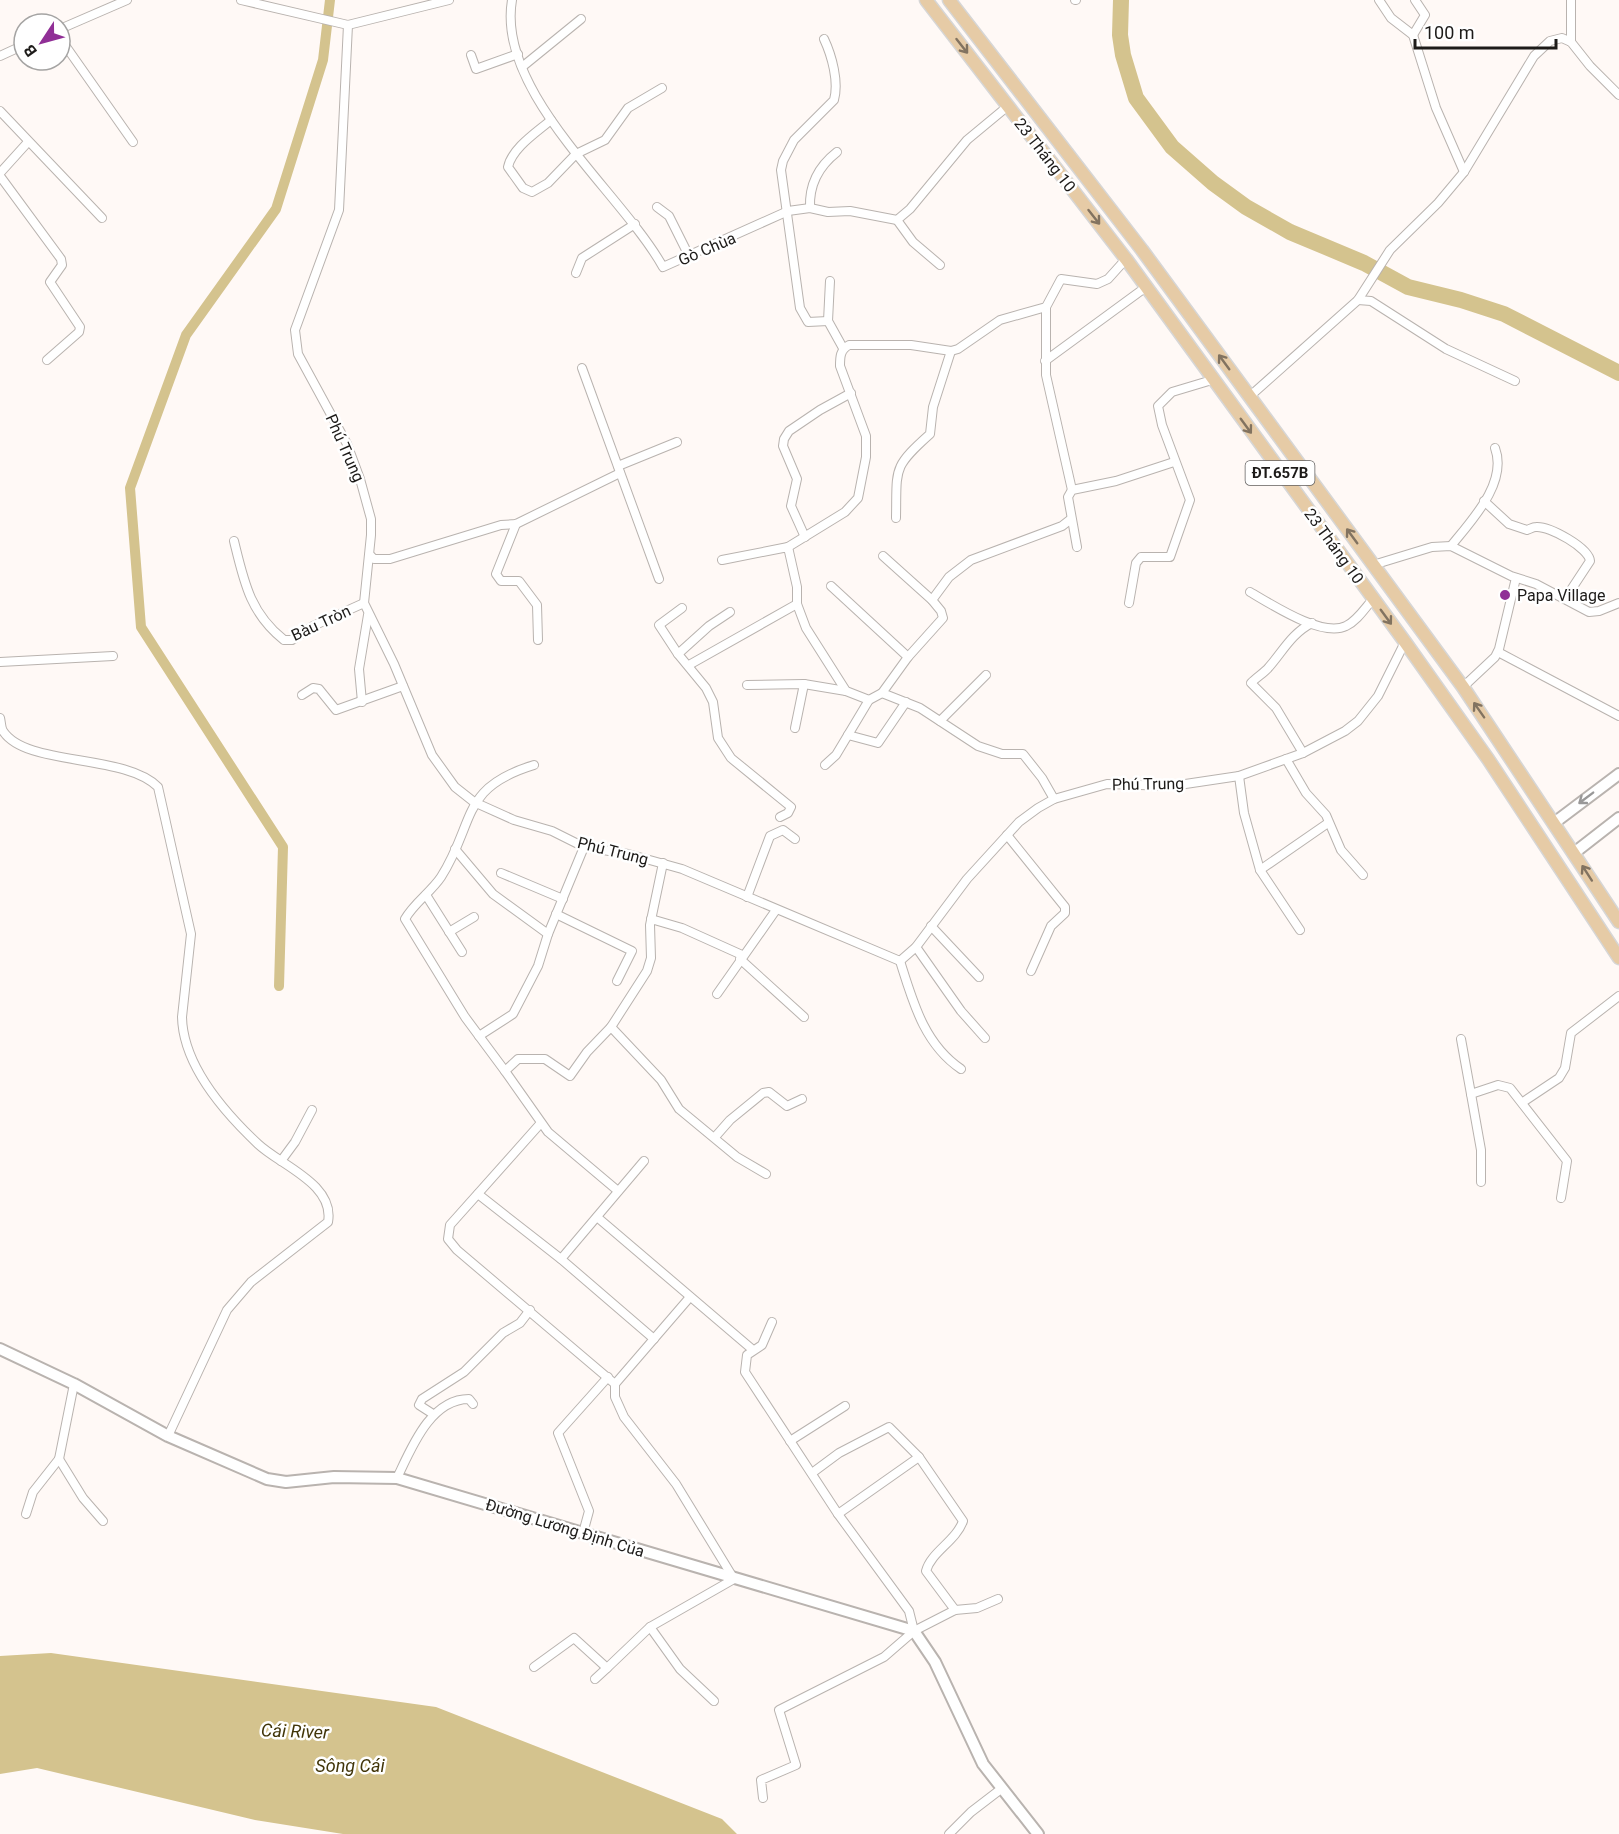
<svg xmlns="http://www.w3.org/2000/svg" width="1619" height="1834" font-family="Roboto,sans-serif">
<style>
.water{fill:#d4c38e}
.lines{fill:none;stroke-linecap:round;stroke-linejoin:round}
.canal{stroke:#d4c38e;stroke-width:10}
.river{stroke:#d4c38e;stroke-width:16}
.street-casing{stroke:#b9b3af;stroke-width:10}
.secondary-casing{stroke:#b9b3af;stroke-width:14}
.primary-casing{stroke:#d6d6d6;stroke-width:15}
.street{stroke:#fff;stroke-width:8}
.secondary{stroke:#fff;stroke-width:10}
.primary{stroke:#e6cba6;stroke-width:12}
.oneway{stroke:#827360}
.oneway2{stroke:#999898}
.poi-dot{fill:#902f96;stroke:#fff;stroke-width:2}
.labels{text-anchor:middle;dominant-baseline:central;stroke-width:5;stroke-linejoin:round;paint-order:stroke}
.shield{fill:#fff;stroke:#615f5e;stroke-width:1.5}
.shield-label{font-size:15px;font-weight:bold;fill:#1d1b19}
.street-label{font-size:16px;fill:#1d1b19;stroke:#fff}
.poi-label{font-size:16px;fill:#1d1b19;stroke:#fff;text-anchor:start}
.water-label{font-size:18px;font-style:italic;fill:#413509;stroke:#fff}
</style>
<rect width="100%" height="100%" fill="#fff9f6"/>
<path class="water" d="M 51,1653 L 436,1707 L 722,1819 L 737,1834 L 343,1834 L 255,1820 L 37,1768 L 0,1774 L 0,1656 Z"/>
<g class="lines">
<path class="canal" d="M 279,986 L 283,847 L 141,627 L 130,488 L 186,335 L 276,209 L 323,60 L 330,0"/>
<path class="river" d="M 1121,0 L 1120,35 L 1123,55 L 1136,98 L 1172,147 L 1213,183 L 1246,207 L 1290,232 L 1364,263 L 1408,287 L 1461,300 L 1504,314 L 1619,373"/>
<defs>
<g id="street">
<path d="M 241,0 L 348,25 L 449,0"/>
<path d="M 512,0 C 496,93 621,192 663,267 L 788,211 L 810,208 L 828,212 L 850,211 L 897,220 L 910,209 L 967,140 L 1008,106"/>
<path d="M 1075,0 L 1076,0"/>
<path d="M 1379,0 L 1391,18 L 1413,35 L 1436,108 L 1464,172"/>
<path d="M 1571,0 L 1571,42"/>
<path d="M 348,25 L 339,210 L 295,330 L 298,354 L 347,444 L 360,479 L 371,519 L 371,535 L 364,603 L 394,664 L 432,755 L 455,787 L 474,802 L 514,820 L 552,831 L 584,847 L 628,854 L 682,869 L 900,961 L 916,947 L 967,879 L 1019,822 L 1038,808 L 1054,799 L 1107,784 L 1172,786 L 1239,776 L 1303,753 L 1345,731 L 1358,721 L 1378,696 L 1405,642"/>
<path d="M 60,29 L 127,0"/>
<path d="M 1413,35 L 1425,15 L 1415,0"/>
<path d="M 60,38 L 133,142"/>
<path d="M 824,39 C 832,56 839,82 834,100 L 794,140 L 783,161 L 781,170 L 800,308 L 808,322 L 828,321"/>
<path d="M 471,55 L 476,69 L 518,54"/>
<path d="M 0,56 L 24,45"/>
<path d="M 522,67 L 581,19"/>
<path d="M 0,111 L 102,218"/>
<path d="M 551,120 C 537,132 512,148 508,167 L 523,188 L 532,192 L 548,183 L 576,154 L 605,140 L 628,108 L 662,88"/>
<path d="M 0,173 L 28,142"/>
<path d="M 0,176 L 61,259 L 62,265 L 50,282 L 80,327 L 79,332 L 47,360"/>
<path d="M 657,207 L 669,216 L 689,256"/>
<path d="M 810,208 C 809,185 819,166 837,152"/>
<path d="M 897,220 L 913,242 L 940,265"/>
<path d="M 576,273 L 582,258 L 635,224"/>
<path d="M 830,281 L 828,321 L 843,348"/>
<path d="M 1358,300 L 1371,301 L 1446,349 L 1515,381"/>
<path d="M 1046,307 L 1046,375 L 1072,490"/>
<path d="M 1045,361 L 1146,287"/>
<path d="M 582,368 L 659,579"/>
<path d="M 1249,397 L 1358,300 L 1390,250 L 1438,203 L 1464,172 L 1534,56 L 1550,41 L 1562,38 L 1571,42 L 1590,66 L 1619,95"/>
<path d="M 618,466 L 677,442"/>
<path d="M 1484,501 L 1509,524 L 1527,530 C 1530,529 1533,527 1536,527 C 1550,526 1589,548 1590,561 L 1565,599"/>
<path d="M 896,518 C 897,468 892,468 930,434 L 933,407 L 951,351"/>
<path d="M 516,524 L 496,574 L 501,581 L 519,581 L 537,605 L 538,640"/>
<path d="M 805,537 L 791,506 L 797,479 L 783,446 L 784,439 L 789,431 L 820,410 L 851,393"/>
<path d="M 234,541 C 244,582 250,613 284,640 L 292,640 L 313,626 L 364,603"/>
<path d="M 1451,546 C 1471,521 1508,483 1495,448"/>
<path d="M 788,547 L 845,512 L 858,498 L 866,457 L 866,436 L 840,366 C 840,357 840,350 849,345 L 911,345 L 951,351 L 958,349 L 1000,320 L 1046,307 L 1061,279 L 1097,284 L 1108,279 L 1126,259"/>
<path d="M 1077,547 L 1068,497 L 1072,490 L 1116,481 L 1174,462"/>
<path d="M 370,555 L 374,559 L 390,559 L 501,525 L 516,524 L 620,473"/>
<path d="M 883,556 L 932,600"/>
<path d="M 722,560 L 788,547 L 797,587 L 797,604 L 806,628 L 846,691 L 869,700 L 882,693 L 920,708 L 978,746 L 1002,754 L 1023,754 L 1042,778 L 1054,799"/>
<path d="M 1373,565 L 1432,547 L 1451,546 L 1511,576 L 1536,584 L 1589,612 L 1599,611 L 1619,603"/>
<path d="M 831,586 L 908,657 L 882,693"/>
<path d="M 1250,592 C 1271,604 1322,638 1346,626 C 1357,621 1365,608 1373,599"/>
<path d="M 1129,603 L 1136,563 L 1141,557 L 1170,557 L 1190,500 L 1162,425 L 1158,406 L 1172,392 L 1212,380"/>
<path d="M 682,608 L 659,625 L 678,654 L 706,688 L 713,702 L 718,738 L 731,758 L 791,807 L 788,813 L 780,817"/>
<path d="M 1498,652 L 1619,716"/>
<path d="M 678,654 L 709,626 L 730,612"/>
<path d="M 908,657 L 943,618 L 941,611 L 932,600 L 949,577 L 971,560 L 1062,526 L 1071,519"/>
<path d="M 0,662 L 113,656"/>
<path d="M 689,665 L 797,604"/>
<path d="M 747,685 L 804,684 L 846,691"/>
<path d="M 1463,687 L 1495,657 L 1499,649 L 1516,578"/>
<path d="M 302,695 L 313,688 L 319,689 L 336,710 L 403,686"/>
<path d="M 362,702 L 359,669 L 368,615"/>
<path d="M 0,718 C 1,722 1,728 3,731 C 26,767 124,753 158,787 L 191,934 L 182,1017 C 183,1066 224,1112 258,1144 C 280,1165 335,1184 328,1222 L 251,1282 L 227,1310 L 168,1436"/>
<path d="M 940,721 L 986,675"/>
<path d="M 795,728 L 804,684"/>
<path d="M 848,735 L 878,743 L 906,702"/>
<path d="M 1303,753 L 1276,708 L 1251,683 C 1257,677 1264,673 1269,667 C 1283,651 1292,633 1312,623"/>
<path d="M 1286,759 L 1306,793 L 1326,815 L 1341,850 L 1363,875"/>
<path d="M 825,765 L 836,755 L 869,700"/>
<path d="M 1239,776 L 1244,813 L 1260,870 L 1300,930"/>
<path d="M 1007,835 L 1065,907 L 1065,913 L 1051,926 L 1031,971"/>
<path d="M 455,849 L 493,894 L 548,934"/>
<path d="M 663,863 L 650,925 L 651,958 L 647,971 L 611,1027 L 661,1080 L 679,1109 L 737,1157 L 766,1174"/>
<path d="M 1260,870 L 1328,823"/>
<path d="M 501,873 L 563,899"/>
<path d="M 426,895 L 462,952"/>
<path d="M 747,897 L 770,836 L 783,830 L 795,839"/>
<path d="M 556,914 L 632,951 L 617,981"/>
<path d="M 651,919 L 682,928 L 742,955"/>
<path d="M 931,926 L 979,977"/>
<path d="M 449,932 L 474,917"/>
<path d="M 916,947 L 961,1011 L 985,1038"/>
<path d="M 740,959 L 804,1017"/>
<path d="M 900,961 C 913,1002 924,1044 961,1069"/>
<path d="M 717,994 L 776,910"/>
<path d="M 611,1027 L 587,1052 L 570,1076 L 545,1059 L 518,1059 L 505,1071 L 548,1132 L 618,1191"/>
<path d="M 479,1036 L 513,1014 L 538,966 L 548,934 L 584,847"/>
<path d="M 1461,1039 L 1471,1094 L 1498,1085 L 1510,1088 L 1567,1161 L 1561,1198"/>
<path d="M 505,1071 L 465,1017 L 405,919 C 414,903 431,892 441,877 C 476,822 459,788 534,765"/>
<path d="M 1471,1094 L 1481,1150 L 1481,1182"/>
<path d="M 1523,1102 L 1559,1078 L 1565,1068 L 1571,1033 L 1619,996"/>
<path d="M 540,1124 L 450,1225 L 448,1239 L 457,1250 L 615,1384"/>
<path d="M 715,1137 L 730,1120 L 763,1093 L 769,1092 L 787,1106 L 802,1099"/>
<path d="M 281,1161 L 295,1142 L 312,1110"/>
<path d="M 478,1194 L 561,1259 L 654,1339"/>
<path d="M 597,1217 L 753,1350"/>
<path d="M 561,1259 L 644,1161"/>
<path d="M 772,1322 L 762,1345 L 747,1355 L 745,1372 L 838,1514 L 909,1611 L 914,1631"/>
<path d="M 433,1414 L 419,1405 L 422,1399 L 464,1372 L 503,1333 L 520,1323 L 530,1310"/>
<path d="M 790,1441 L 845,1406"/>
<path d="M 919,1457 L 963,1521 C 956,1541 931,1552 926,1571 L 955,1610"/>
<path d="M 59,1459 L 83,1498 L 103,1521"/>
<path d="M 812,1473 L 839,1453 L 889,1427 L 919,1457 L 838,1514"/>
<path d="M 397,1478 C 411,1449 430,1399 469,1399 L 473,1404"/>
<path d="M 26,1514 L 33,1492 L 59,1459 L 74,1384"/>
<path d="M 583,1533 L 589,1511 L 558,1433 L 608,1377"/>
<path d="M 650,1627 L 680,1669 L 714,1701"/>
<path d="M 534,1667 L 574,1638 L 607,1668 L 650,1627 L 734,1579 L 676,1484 L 624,1417 L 615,1397 L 615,1384 L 690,1297"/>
<path d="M 595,1679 L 607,1668"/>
<path d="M 763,1798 L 761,1780 L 796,1765 L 779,1710 L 884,1657 L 914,1631 L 955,1610 L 977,1608 L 998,1599"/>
<path d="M 949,1834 L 971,1812 L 1001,1789"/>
</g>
<g id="secondary">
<path d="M 1554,823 L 1619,774"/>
<path d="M 1574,853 L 1619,818"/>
<path d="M 0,1349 L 74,1384 L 168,1436 L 267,1479 L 286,1482 L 334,1477 L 397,1478 L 914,1631 L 935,1662 L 983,1764 L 1038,1834"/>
</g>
<g id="primary">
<path d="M 926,0 L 1126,259 L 1405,642 L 1488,759 L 1619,958"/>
<path d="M 949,0 L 1142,250 L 1463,687 L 1619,922"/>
</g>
</defs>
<use href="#street" class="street-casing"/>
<use href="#secondary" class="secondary-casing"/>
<use href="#primary" class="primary-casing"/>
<use href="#street" class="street"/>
<use href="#secondary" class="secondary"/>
<use href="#primary" class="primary"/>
</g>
<defs><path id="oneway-shaft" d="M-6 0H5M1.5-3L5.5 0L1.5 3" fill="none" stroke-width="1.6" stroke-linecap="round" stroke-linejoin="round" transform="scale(1.5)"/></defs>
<g class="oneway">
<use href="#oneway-shaft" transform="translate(962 46) rotate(52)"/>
<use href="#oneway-shaft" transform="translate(1094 217) rotate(52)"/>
<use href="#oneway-shaft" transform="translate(1224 362) rotate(-126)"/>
<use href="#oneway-shaft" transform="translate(1246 426) rotate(54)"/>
<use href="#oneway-shaft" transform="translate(1352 536) rotate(-126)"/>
<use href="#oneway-shaft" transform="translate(1386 617) rotate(54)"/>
<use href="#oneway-shaft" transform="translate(1479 710) rotate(-125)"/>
<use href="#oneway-shaft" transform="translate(1587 873) rotate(-123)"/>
</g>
<use class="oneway2" href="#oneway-shaft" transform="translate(1586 798) rotate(143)"/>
<circle class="poi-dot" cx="1505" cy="595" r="6"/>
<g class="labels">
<rect class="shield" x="1245.5" y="461" width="69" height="24" rx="4.5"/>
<g class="shield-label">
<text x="1280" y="473">ĐT.657B</text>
</g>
<g class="street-label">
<text transform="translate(1045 155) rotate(52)">23 Tháng 10</text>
<text transform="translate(707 249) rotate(-23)">Gò Chùa</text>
<text transform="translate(345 448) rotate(66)">Phú Trung</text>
<text transform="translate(1334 546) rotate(54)">23 Tháng 10</text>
<text transform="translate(321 623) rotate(-25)">Bàu Tròn</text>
<text transform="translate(1148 784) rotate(-1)">Phú Trung</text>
<text transform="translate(613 851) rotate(14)">Phú Trung</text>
<text transform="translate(565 1528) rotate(17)">Đường Lương Định Của</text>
</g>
<g class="poi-label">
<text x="1517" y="595">Papa Village</text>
</g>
<g class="water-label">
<text transform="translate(295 1731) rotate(2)">Cái River</text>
<text x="350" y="1765">Sông Cái</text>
</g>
</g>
<g transform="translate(42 42) rotate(234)"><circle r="28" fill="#ffffff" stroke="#a5a4a3" stroke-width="1.5"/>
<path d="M0-4.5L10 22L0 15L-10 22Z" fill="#902f96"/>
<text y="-9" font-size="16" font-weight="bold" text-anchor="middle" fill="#1d1b19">B</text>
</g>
<path d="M1415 39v9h141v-9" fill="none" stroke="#1d1b19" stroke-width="3"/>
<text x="1424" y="39" font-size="18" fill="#1d1b19" stroke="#ffffff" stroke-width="4.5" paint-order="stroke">100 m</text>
</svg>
